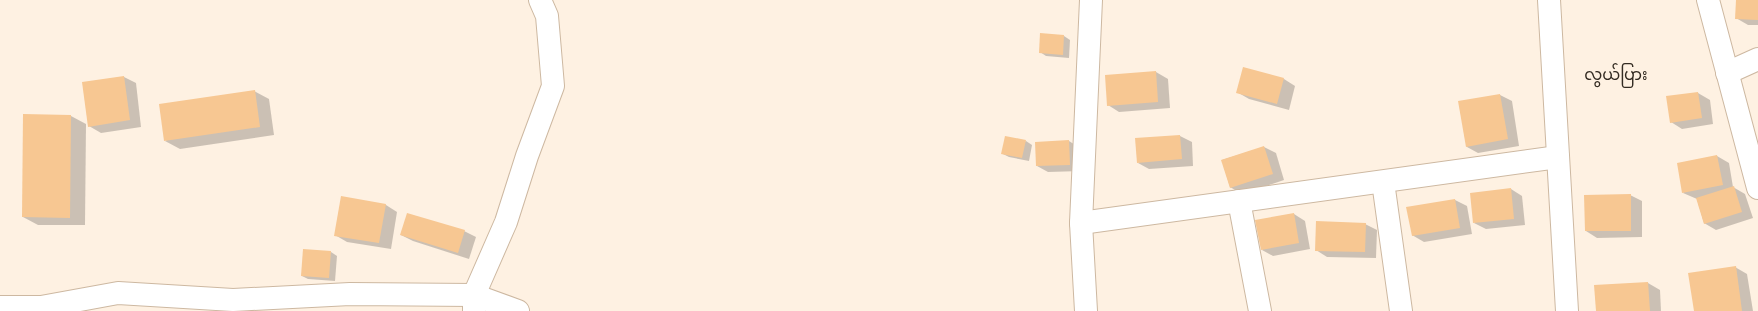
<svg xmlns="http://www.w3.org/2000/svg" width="1758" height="311" font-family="'Golos Text','Noto Sans Myanmar',sans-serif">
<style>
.shadow{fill:#0003}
.building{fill:#f7c792}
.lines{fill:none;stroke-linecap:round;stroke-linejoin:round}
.minor-casing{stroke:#cdb8a1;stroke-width:24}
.minor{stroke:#fff;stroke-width:22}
.labels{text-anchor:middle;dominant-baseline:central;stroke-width:3;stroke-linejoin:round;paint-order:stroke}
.quarter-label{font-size:16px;fill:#332b22;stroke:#fef1e2}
</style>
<rect width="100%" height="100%" fill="#fef1e2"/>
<g class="shadow">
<path d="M 1737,0 L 1758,0 L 1758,25 L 1748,25 L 1736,18 Z"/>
<path d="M 1064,36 L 1070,40 L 1069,58 L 1046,56 L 1040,52 Z"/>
<path d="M 1156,72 L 1168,79 L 1170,108 L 1119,112 L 1108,105 L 1106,76 Z"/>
<path d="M 124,77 L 136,83 L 141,127 L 101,133 L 89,126 Z"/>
<path d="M 1284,79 L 1295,86 L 1289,110 L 1249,99 L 1237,92 Z"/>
<path d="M 254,91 L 269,99 L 274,135 L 180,149 L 165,141 Z"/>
<path d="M 1698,93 L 1710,100 L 1713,124 L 1682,129 L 1671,122 L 1668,97 Z"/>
<path d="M 1500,95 L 1512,101 L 1519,146 L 1478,153 L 1467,147 L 1459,102 Z"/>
<path d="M 24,115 L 71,116 L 86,124 L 85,225 L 38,225 L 23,217 Z"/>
<path d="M 1180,136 L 1192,142 L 1193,166 L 1149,169 L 1138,163 Z"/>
<path d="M 1026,141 L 1032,145 L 1029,161 L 1009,157 L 1003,154 Z"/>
<path d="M 1069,141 L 1080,148 L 1082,171 L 1048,172 L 1037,166 Z"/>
<path d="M 1264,147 L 1276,153 L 1284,180 L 1242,194 L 1230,187 L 1222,160 Z"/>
<path d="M 1717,156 L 1729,163 L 1733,187 L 1745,194 L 1753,218 L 1716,230 L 1704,223 L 1697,199 L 1683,193 Z"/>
<path d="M 1511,189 L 1522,196 L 1525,225 L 1486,229 L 1474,223 Z"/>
<path d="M 1630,195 L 1642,201 L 1642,237 L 1597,238 L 1586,231 Z"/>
<path d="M 342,197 L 386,205 L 397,212 L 391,249 L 347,242 L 335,235 Z"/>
<path d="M 1455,200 L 1467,206 L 1472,234 L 1424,242 L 1412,235 Z"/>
<path d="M 1294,214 L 1305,221 L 1310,249 L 1273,256 L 1262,250 Z"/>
<path d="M 1365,224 L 1377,230 L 1376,258 L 1327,257 L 1316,250 Z"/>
<path d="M 464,231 L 476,237 L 469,259 L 413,241 L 401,235 Z"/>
<path d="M 331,252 L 337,256 L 335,281 L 308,279 L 302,276 Z"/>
<path d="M 1735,267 L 1747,274 L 1753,311 L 1695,311 Z"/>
<path d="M 1648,283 L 1660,290 L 1661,311 L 1597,311 L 1596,286 Z"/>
</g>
<g class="building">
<path d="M 1736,0 L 1758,0 L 1758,20 L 1735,19 Z"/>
<path d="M 1040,33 L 1064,35 L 1063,55 L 1039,53 Z"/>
<path d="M 1243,67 L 1284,78 L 1277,104 L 1236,93 Z"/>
<path d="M 1156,71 L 1158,102 L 1107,106 L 1105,75 Z"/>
<path d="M 124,76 L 130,120 L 88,127 L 82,82 Z"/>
<path d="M 255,90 L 260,127 L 164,141 L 159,104 Z"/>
<path d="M 1698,92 L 1702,118 L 1670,123 L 1666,96 Z"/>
<path d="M 1500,94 L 1508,139 L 1466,147 L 1458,101 Z"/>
<path d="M 23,114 L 71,115 L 70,218 L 22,217 Z"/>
<path d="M 1180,135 L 1182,159 L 1137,163 L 1135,138 Z"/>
<path d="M 1005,136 L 1026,140 L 1022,158 L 1001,154 Z"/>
<path d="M 1069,140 L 1070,165 L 1036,166 L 1035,142 Z"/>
<path d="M 1264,146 L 1273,174 L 1230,188 L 1221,160 Z"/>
<path d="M 1717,155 L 1723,185 L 1682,193 L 1677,163 Z"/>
<path d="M 1734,186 L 1742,212 L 1704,224 L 1696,198 Z"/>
<path d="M 1511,188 L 1514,219 L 1473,223 L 1470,193 Z"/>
<path d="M 1631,194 L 1631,231 L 1585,231 L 1584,195 Z"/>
<path d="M 341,196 L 386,204 L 379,243 L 334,236 Z"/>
<path d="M 1455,199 L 1460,228 L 1412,236 L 1406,207 Z"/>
<path d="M 407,213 L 465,230 L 458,253 L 400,235 Z"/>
<path d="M 1294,213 L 1299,243 L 1261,250 L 1255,220 Z"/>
<path d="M 1316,221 L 1366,223 L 1365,252 L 1315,251 Z"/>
<path d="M 303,249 L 331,251 L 329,278 L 301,276 Z"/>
<path d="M 1736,266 L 1742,311 L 1694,311 L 1688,273 Z"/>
<path d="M 1648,282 L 1650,311 L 1596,311 L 1594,285 Z"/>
</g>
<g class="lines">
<defs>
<g id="minor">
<path d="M 1549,0 L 1567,311"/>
<path d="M 1708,0 L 1758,188"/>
<path d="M 1727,73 L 1758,59"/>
<path d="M 1383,182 L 1401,311"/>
<path d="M 1239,201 L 1260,311"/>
<path d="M 1081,223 L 1558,157"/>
<path d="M 0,307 L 41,307 L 118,293 L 233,300 L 350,294 L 474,295 L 518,311"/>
<path d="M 474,310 L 474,295 L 506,222 L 527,156 L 553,86 L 547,16 L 540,0"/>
<path d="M 1086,311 L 1081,223 L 1091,0"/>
</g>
</defs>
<use href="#minor" class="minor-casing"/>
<use href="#minor" class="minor"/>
</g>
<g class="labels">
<g class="quarter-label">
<text x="1616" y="74">လွယ်ပြား</text>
</g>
</g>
</svg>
